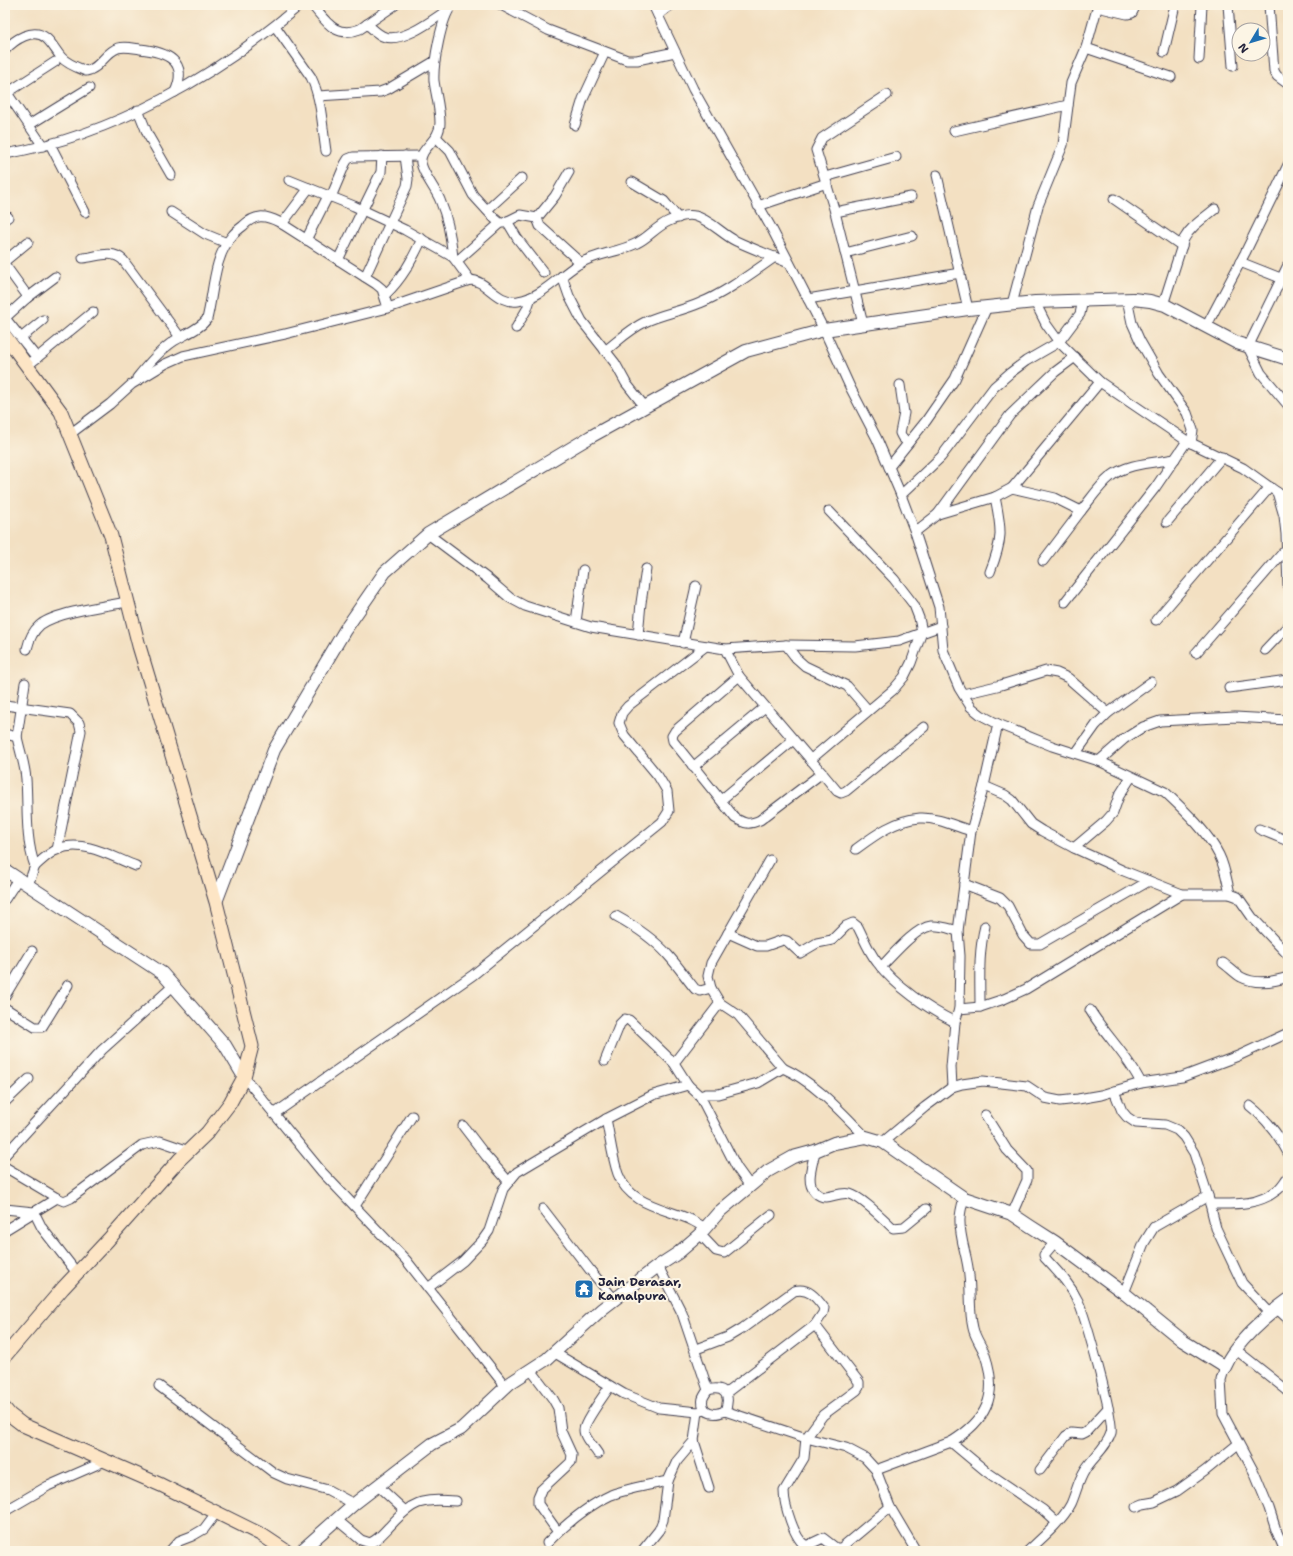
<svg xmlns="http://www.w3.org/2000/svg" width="1293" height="1556" font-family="'Shantell Sans',sans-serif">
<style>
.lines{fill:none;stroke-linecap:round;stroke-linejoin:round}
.minor-casing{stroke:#413e4f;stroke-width:11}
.tertiary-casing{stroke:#413e4f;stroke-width:14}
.secondary-casing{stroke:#413e4f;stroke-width:15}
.minor{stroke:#fff;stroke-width:9}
.tertiary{stroke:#fff;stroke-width:12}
.secondary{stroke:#fde5c5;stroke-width:13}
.labels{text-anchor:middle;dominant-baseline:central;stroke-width:4;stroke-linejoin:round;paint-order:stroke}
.poi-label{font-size:12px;font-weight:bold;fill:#22223b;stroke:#fcf5e5;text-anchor:start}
</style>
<rect width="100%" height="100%" fill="#fcf5e5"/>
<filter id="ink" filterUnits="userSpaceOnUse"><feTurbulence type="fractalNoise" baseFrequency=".025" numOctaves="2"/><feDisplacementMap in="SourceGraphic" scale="8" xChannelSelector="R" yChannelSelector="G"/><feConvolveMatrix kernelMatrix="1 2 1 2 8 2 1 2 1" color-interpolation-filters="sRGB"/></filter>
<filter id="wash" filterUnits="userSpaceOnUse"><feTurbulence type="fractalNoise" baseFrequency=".012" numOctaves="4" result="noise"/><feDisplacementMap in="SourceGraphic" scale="16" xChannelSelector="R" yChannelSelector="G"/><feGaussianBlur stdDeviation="0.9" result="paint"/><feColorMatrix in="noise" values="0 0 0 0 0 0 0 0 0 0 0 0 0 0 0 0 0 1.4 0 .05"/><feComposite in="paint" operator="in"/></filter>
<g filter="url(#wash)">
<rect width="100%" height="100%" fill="#f3e0c2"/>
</g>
<g filter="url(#ink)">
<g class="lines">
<defs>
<g id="minor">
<path d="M 312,5 C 326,21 335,39 360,29 L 395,5"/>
<path d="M 452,5 C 441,18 433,64 434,81 C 436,95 440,109 440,123 C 440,142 419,147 421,163 C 424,176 435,188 440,200 C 448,219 451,237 453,257"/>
<path d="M 501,5 L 548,30 L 627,60 L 637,60 L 675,52"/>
<path d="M 653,5 L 693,89 L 773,231 L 824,330 L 850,387 L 877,439 L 901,495 L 915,532 L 939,607 L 943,650 L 959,688 L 971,707 L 981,715 L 998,724 L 984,786 L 971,831 L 958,931 L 960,956 L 959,1009 L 955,1022 L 951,1067 L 952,1087"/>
<path d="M 1228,5 L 1233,66"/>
<path d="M 1269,5 L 1274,71 L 1277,76 L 1288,84"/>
<path d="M 1097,7 L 1127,14 L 1132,13 L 1136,5"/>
<path d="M 658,15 L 671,5"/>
<path d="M 367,24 C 373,29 378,35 385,37 C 404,42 431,21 446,11"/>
<path d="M 275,26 L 311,77 C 322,100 322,126 326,151"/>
<path d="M 1086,48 L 1171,77"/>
<path d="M 5,50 C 14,40 33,27 46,38 C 52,43 56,51 61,57 C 67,64 78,68 86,71 C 100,69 105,52 118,48 C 125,46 133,48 140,49 C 167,52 189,61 175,92"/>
<path d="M 1164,52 L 1175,5"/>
<path d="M 1199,59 L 1202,5"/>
<path d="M 5,90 L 43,146"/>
<path d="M 7,93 L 55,62"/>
<path d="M 318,96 L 380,92 L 388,89 L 435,61"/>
<path d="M 138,110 L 148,135 L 171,175"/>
<path d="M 29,125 L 89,88"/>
<path d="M 575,125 L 583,99 L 605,52"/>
<path d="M 954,131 L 1068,105"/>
<path d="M 436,137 L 450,151 L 473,195 L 494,218 L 500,223 L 504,223 L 520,215 L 537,218"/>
<path d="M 50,144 L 85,212"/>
<path d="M 5,154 C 115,135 216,76 300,5"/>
<path d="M 569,172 L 555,196 L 537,218 L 540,226 L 581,263"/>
<path d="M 937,175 L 968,309"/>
<path d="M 825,177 L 896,157"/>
<path d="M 289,180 L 354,206 L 405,230 L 453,257 L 470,280"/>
<path d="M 632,182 L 664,201 L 678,218"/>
<path d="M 331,197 L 345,164 L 348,159 L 353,157 L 421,156"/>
<path d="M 1114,199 L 1182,246"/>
<path d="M 758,206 L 827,183"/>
<path d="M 487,210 L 522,178"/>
<path d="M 171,212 L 205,234 L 227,243"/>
<path d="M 835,212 L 911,197"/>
<path d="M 5,219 L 8,217"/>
<path d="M 507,221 L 517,238 L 544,273"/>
<path d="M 282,224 L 309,188"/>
<path d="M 306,240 L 328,196"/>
<path d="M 845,253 L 912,236"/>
<path d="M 83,258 C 97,257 111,249 123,260 L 180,337"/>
<path d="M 338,260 L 381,172 L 382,156"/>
<path d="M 5,261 L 28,242"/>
<path d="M 457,261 L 500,223"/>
<path d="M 1240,262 L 1288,281"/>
<path d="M 5,265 L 26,294 L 27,298 L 5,318"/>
<path d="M 1288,265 L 1248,347 L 1261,373 L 1288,405"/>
<path d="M 562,276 L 569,296 L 582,321 L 615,363 L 626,383 L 645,407"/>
<path d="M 365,277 L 407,186 L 408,179 L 405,156"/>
<path d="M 385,295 C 402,279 412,260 422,239"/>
<path d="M 27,298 L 55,277"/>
<path d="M 808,299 L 960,273"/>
<path d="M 1127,299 L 1132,323 L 1140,341 L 1159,374 L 1187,413 L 1193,430 L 1191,443"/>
<path d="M 1035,302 L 1046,324 L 1059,342 L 1100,382 L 1187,441 L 1243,468 L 1288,500"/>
<path d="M 1012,304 L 1038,206 L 1063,145 L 1071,83 L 1086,48 L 1098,5"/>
<path d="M 1163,305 L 1184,239 C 1191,226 1204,218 1215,209"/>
<path d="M 5,318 L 37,358"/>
<path d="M 863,324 L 835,212 L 816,150 L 822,138 L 887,95"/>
<path d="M 1206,327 L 1245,253 L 1288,165"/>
<path d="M 516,328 L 527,309 L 531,297"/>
<path d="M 21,338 L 43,320"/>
<path d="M 605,351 C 618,341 630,329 645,322 C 662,314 682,311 700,303 C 724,294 753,272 775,257"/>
<path d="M 27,366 L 93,312"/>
<path d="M 137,378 C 148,364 159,351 174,341 C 185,334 200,329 207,319 C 214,292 213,258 232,236 C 235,232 239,229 243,226 C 255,214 265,215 279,222 L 376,284 L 382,289 L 388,308"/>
<path d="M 900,385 L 904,413 L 900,433 L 902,437 L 908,443"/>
<path d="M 70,434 L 110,404 L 132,384 L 165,364 L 183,356 L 285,334 L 388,308 L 470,280 C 487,280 496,304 518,301 C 542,297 558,277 577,265 C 595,253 618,253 637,243 C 648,238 657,226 669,221 C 676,218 688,214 695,216 C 709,219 723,235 736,241 C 753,249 772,256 789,263"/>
<path d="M 889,467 L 926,421 L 955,379 L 987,307"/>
<path d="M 1012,488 L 1100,382"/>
<path d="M 1277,492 L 1284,516 L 1286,534 L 1288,586"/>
<path d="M 901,495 L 941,457 L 994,387 L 1010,373 L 1026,361 L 1059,342 L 1080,314 L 1083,300"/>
<path d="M 938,514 L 1010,415 L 1055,372 L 1075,357"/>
<path d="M 1167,522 L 1222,457"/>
<path d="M 915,532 L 938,514 L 995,497 L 1012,488 L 1055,498 L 1081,511 C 1090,500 1099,486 1110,477 C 1127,463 1153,463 1175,459"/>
<path d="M 428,534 L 488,579 L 510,598 L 525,606 L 591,627 L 725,649 L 739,676 L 822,773 L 837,791 L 841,793 L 846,791 L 924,727"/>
<path d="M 1043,561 L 1081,511"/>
<path d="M 990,572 C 1003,539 1002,531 995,497"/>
<path d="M 1065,602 L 1155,488 L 1187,441"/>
<path d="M 1156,620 L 1270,487"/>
<path d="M 576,622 L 583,570"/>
<path d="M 638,635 L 641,603 L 646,569"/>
<path d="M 683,643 L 696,586"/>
<path d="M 786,645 L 796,658 L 805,666 L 847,686 L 868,710"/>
<path d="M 27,649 C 29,640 33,631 40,625 C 57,612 105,606 127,602"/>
<path d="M 725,649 L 786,645 L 855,646 L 899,641 L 941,626"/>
<path d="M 1265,650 L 1288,626"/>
<path d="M 1196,653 L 1287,548"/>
<path d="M 739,676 L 675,731 L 672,736 L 673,741 L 735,818 C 745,824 749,825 760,820 L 822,773"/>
<path d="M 1229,688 L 1288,680"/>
<path d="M 963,694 L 1001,685 L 1046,671 L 1057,673 L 1068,678 L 1108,713"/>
<path d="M 5,705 L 70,714 L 79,723 L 81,731 L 57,850"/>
<path d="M 998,724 L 1052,746 L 1099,761 L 1124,739 L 1143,727 L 1160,721 L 1235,717 L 1288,720"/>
<path d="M 5,734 L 17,737 L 25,683"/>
<path d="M 17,737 C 20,751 25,765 26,779 C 28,808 25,839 35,866 L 28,885"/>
<path d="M 1076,753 L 1096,725 L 1108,713 L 1151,682"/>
<path d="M 810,760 L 893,690 L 904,677 L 911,663 L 922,632 L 919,618 L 914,605 L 894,579 L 829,511"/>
<path d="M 1099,761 L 1165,792 C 1184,810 1207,831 1219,855 C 1225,867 1227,881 1230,894"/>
<path d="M 693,767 L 765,707"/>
<path d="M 984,786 L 1005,795 L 1012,800 L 1031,824 L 1042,831 L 1074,848 L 1124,871 L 1182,894 L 1230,894 L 1238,897 L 1252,917 L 1288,955"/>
<path d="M 721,800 L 793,740"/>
<path d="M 1259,829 L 1288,841"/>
<path d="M 1074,848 L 1106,821 L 1113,813 L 1119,796 L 1131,777"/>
<path d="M 856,849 C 875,835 895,820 920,818 C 936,817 955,826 971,831"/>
<path d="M 770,860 L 711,963 L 708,976 L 711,988 L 720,1003 L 738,1015 L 783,1068"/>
<path d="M 35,866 C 42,860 49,853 58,849 C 84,839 112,857 136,866"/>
<path d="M 964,884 L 1000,898 L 1008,906 L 1023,935 L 1031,944 L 1040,944 L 1149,881"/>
<path d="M 5,899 L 18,879"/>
<path d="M 616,916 C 636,927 653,938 668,955 C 678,966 686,978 695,989 L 700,991 L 711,988"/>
<path d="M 728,933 L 757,946 L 766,946 L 783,940 L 787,941 L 800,953 L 817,943 L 832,940 L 846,926 L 853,923 L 858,927 C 864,939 869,952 877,962 C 895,986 928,1009 955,1022"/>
<path d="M 1223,963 C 1229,967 1235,974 1241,977 C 1256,985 1273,982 1288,977"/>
<path d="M 881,967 C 892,956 915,928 931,926 C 940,925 950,929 958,931"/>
<path d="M 5,996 L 32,951"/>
<path d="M 980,1007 C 980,980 978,953 985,926"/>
<path d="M 5,1008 L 35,1027 L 42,1027 L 68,985"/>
<path d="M 959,1009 L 980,1007 L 1004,999 L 1026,989 L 1182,894"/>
<path d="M 1090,1010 C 1106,1036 1128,1056 1141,1083"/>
<path d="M 605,1061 L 620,1024 L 625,1019 L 629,1020 L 674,1063 L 688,1085"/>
<path d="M 674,1063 L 720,1003"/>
<path d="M 244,1077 L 322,1172 L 406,1260 L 506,1387"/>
<path d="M 1114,1091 L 1122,1111 L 1127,1117 L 1136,1123 L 1165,1125 L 1177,1130 L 1184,1137 L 1194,1153 L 1208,1196 L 1216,1228 L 1242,1283 L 1271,1314"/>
<path d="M 700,1096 L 737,1168 L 750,1186"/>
<path d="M 5,1102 L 29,1079"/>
<path d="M 1250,1106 C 1267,1119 1278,1134 1288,1153"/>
<path d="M 274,1114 L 473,975 L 662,822 L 669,811 L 667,791 L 658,776 L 624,735 L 619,723 L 622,713 L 628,706 L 706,646"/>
<path d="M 985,1115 L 1007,1150 L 1027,1171 L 1027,1180 L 1012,1214"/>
<path d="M 606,1119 C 610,1137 612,1157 618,1174 C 629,1204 663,1208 689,1219 C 694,1221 700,1225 705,1228"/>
<path d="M 463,1126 L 486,1156 L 509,1182"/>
<path d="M 883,1142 L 925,1107 L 952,1087 L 962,1084 L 983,1081 L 1027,1086 L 1045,1098 L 1060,1101 L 1078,1099 L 1101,1095 L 1141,1083 L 1182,1077 L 1238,1056 L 1288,1033"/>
<path d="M 815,1151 C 813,1164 805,1182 815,1192 C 818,1195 822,1197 826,1197 C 834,1196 842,1192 850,1194 C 863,1198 883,1219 893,1228 L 904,1227 L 926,1209"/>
<path d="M 5,1155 L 102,1050 L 173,986"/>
<path d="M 5,1167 L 57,1198 L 64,1201 L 71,1198 L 142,1145 L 160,1141 L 189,1151"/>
<path d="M 1210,1204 C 1233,1204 1257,1206 1276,1191 C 1281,1188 1284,1182 1288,1177"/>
<path d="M 355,1206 L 412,1116"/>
<path d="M 5,1209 L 34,1212 L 42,1228 L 77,1273"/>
<path d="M 543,1209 L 590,1270 L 614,1299"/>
<path d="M 5,1230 L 57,1198"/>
<path d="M 700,1234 L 716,1251 L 724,1253 L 771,1215"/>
<path d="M 658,1266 L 682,1313 L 708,1390 C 725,1385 731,1396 725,1411 L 806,1438 L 846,1448 L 865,1458 L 876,1470 L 890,1507 L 916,1551"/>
<path d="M 428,1288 L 463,1261 L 482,1241 L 489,1231 L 503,1189 L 517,1172 L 606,1119 L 653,1095 L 688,1085 L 700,1096 L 706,1094 L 718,1094 L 758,1083 L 783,1068 C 816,1083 841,1112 866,1137"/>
<path d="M 1124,1293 L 1144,1243 L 1154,1227 L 1208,1196"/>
<path d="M 1276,1308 L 1288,1319"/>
<path d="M 696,1349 L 728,1337 L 743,1328 L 794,1291 C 808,1287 816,1297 824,1308 L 823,1313 L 815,1325"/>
<path d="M 1235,1349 L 1288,1391"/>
<path d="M 555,1353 L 624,1394 L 659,1408 L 698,1412 L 705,1410 C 713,1415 717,1414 725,1411"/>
<path d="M 1225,1367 L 1221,1380 L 1223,1414 L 1254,1472 L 1269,1508 L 1276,1530 L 1285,1551"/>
<path d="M 531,1370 L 553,1399 L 558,1408 L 561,1431 L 572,1455 L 571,1462 L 541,1490 L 538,1497 L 538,1504 L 558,1532"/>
<path d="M 159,1386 L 274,1473 L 287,1479 L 328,1490 L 354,1504"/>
<path d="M 726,1393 L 815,1325 L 859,1382 L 859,1387 L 857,1390 L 823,1415 L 806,1438 L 804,1458 L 784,1491 C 784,1504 794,1539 806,1546 L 823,1538 L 836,1548 L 841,1548 L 890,1507"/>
<path d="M 705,1410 C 700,1401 703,1397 708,1390"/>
<path d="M 694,1441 L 709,1488"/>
<path d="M 951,1442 L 987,1472 L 1043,1510 L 1056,1522"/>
<path d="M 598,1454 C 594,1447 584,1438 584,1430 C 584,1422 605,1394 610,1386"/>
<path d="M 876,1470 L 951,1442 C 986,1421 999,1396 985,1355 C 982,1346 975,1338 973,1328 C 969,1311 971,1293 969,1276 C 968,1257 959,1238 960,1219 C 960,1212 962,1205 964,1198"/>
<path d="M 1040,1470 L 1066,1436 L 1071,1433 L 1082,1434 L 1086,1432 L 1108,1408"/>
<path d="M 378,1486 L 404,1510"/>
<path d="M 1136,1507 L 1143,1504 L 1154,1502 L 1177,1491 L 1205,1471 L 1238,1444"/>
<path d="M 5,1511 L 48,1486 L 105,1461"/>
<path d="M 337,1520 L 361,1540 L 370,1543 C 378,1540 383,1533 389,1527 C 414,1500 420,1499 456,1501"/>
<path d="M 547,1543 C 565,1525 587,1506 611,1495 C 629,1488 649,1485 668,1481"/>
<path d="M 170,1551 L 179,1541 L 192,1536 L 204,1529 L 216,1513"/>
<path d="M 642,1551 L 659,1530 L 663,1520 L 668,1481 L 677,1461 L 694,1441 L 698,1412"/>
<path d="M 1028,1551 C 1042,1538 1062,1521 1071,1504 C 1076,1493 1078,1481 1085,1470 C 1092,1458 1107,1447 1111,1433 C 1115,1422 1085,1316 1078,1301 C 1070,1284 1058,1272 1045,1258 L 1044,1255 L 1055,1242"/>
</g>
<g id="tertiary">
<path d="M 5,870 L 162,973 L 225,1045 L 244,1077"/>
<path d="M 216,902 L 274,750 L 345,630 L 385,572 L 428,534 L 590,437 L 746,351 L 824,330 L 968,309 L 1035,302 L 1133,299 L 1150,301 L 1165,305 L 1237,343 L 1288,359"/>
<path d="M 301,1551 L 354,1504 L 432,1444 L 461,1429 L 510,1383 L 547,1359 L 602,1309 L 658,1266 L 678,1253 L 700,1234 L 719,1212 L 768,1171 L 793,1157 L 815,1151 L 834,1143 L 866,1137 L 883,1142 L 964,1198 L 1012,1214 L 1030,1226 L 1055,1242 L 1124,1293 L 1183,1341 L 1225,1367 C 1235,1343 1267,1315 1288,1300"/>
</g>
<g id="secondary">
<path d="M 5,336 L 61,412 L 111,536 L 139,646 L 216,902 L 252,1046 L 244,1077 L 230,1103 L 207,1133 L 179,1160 L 108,1240 L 63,1288 L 5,1356"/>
<path d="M 5,1409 L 10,1415 L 23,1425 L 161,1485 L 262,1535 L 286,1551"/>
</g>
</defs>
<use href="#minor" class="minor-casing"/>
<use href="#tertiary" class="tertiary-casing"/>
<use href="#secondary" class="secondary-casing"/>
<use href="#minor" class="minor"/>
<use href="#tertiary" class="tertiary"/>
<use href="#secondary" class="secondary"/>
</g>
</g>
<defs>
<symbol id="temple-square" viewBox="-11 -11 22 22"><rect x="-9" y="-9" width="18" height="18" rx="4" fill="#1f6fb2" stroke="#fcf5e5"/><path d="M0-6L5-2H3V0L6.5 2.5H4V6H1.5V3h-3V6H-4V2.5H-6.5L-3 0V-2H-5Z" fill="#fff"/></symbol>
</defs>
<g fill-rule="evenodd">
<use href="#temple-square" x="573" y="1278" width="22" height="22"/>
</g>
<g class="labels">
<g class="poi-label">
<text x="598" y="1282">Jain Derasar,<tspan x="598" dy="14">Kamalpura</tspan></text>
</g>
</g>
<rect width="1293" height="1556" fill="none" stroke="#fcf5e5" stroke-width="20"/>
<g transform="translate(1251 42) rotate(232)"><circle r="19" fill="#fcf5e5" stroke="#a5a1a1"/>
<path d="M0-3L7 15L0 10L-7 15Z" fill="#1f6fb2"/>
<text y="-6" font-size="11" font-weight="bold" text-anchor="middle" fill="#22223b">N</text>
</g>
</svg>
